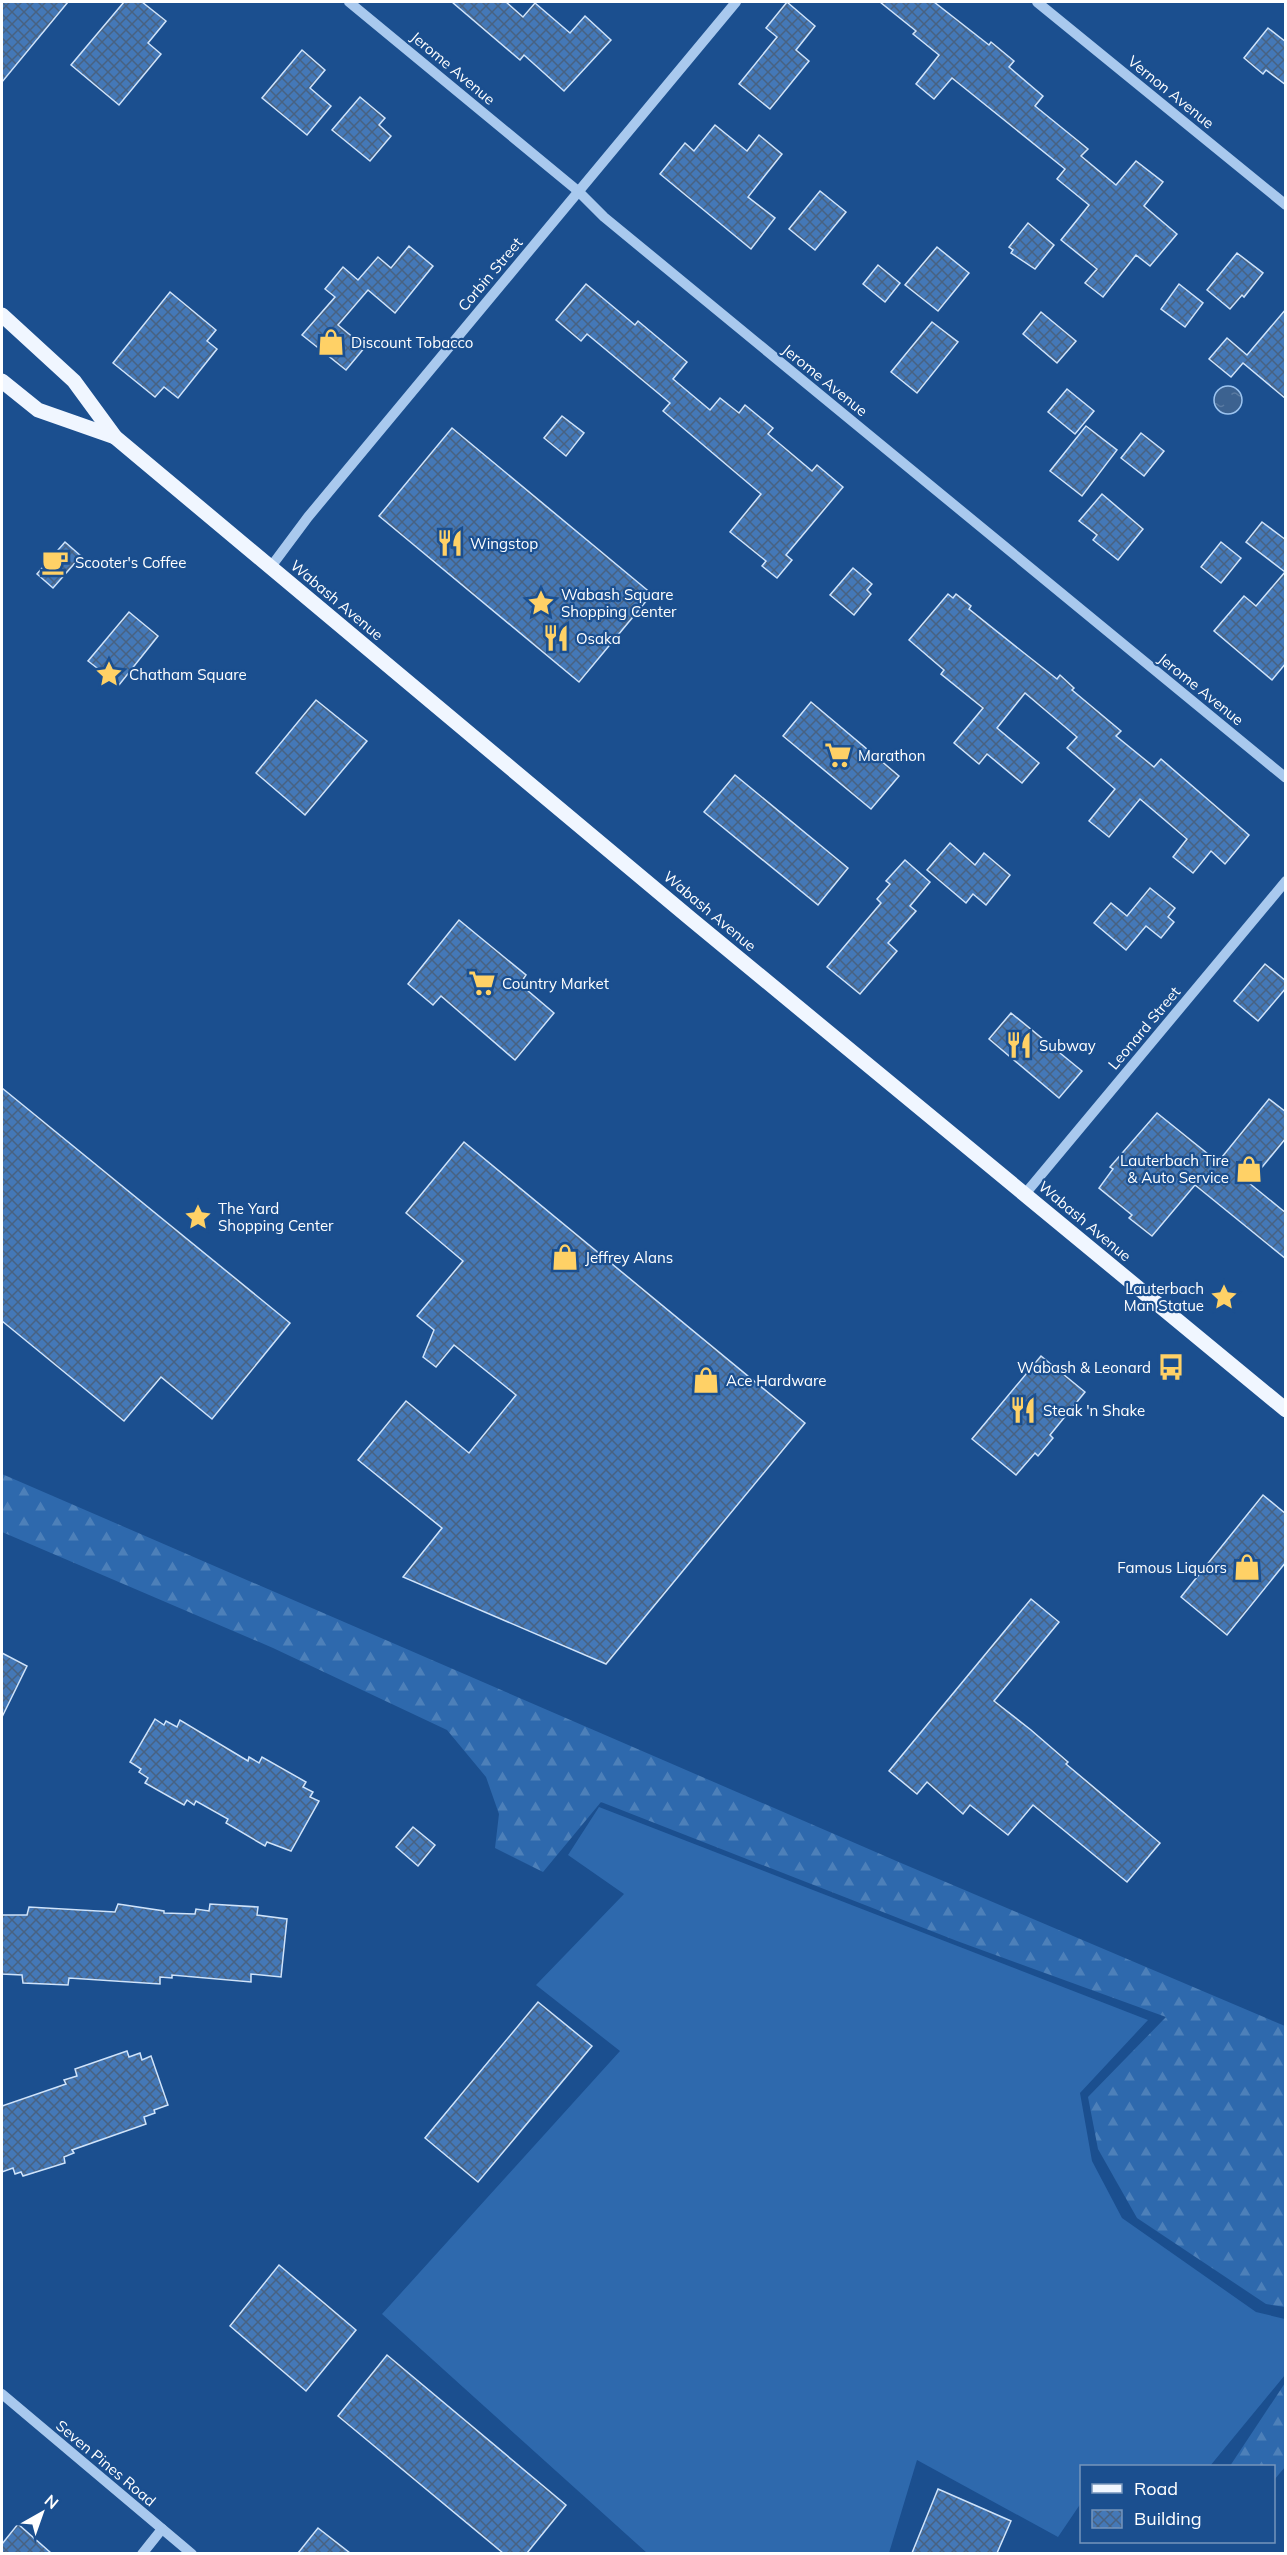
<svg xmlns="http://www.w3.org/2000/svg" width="1287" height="2555" font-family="Mulish,sans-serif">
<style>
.grass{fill:#2e69ad}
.forest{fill:url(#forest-firs)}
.water{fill:url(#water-ripples);stroke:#9cc4f0;stroke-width:1.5}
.building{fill:url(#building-cross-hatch);stroke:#cfe3fa;stroke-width:1.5}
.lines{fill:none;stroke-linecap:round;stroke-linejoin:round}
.minor{stroke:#a9c9ee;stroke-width:10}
.major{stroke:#f0f6ff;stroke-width:15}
.labels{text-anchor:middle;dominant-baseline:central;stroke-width:4.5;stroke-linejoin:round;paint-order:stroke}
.street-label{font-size:15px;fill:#fff;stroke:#1b4f8f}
.poi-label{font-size:15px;fill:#fff;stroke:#1b4f8f;text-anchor:start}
</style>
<defs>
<pattern id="forest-firs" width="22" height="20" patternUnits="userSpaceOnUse" patternTransform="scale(1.5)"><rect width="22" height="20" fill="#2e69ad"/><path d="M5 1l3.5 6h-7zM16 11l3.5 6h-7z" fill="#4d80b9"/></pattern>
<pattern id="water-ripples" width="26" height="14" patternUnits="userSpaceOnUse" patternTransform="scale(1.5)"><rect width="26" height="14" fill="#3c6290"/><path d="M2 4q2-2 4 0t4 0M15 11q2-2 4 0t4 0" fill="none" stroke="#597aa1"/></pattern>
<pattern id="building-cross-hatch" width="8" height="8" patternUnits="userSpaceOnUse" patternTransform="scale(1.5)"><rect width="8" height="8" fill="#4478b7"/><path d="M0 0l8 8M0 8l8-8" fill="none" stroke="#486282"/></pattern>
</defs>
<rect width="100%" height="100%" fill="#1b4f8f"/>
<path class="grass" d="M 599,1807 L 1148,2020 L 1080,2093 L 1092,2161 L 1122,2218 L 1256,2312 L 1285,2319 L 1285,2375 L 1210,2466 L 1082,2466 L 1081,2503 L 1058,2537 L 917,2460 L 889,2553 L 647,2553 L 382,2314 L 620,2051 L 536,1985 L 624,1894 L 568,1855 Z"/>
<g class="forest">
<path d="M 2,1474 L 901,1863 L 1285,2026 L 1285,2307 L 1266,2304 L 1137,2218 L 1098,2149 L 1088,2097 L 1166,2017 L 957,1941 L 601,1802 L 543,1872 L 495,1848 L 499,1814 L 486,1777 L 447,1730 L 273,1648 L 2,1532 Z"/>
<path d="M 1285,2383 L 1285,2467 L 1274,2480 L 1274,2466 L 1230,2466 Z"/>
</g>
<circle class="water" cx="1228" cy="400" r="14"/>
<g class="building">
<path d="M 2,2 L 68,2 L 2,82 Z"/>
<path d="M 124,2 L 142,2 L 166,21 L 148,43 L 161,54 L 119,105 L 71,65 Z"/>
<path d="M 452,2 L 506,2 L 523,17 L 535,3 L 570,33 L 585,16 L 611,40 L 564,91 L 524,55 L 520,60 Z"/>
<path d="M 787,2 L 815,26 L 796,50 L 809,61 L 770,109 L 739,84 L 777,37 L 766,28 Z"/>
<path d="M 880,2 L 934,2 L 989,45 L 991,42 L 1014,61 L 1009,67 L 1043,96 L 1035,106 L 1088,149 L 1081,156 L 1116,185 L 1136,161 L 1163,182 L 1144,206 L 1177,234 L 1150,266 L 1136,255 L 1103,297 L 1085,283 L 1097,269 L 1061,240 L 1089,205 L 1057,179 L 1065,169 L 952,78 L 934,99 L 916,84 L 939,55 L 913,34 L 916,31 Z"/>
<path d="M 1268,28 L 1286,42 L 1286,85 L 1266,70 L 1263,74 L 1244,58 Z"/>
<path d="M 302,50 L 325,70 L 310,88 L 331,106 L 307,135 L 262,98 Z"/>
<path d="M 360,97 L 385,118 L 379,125 L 391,136 L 370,161 L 332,130 Z"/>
<path d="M 715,125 L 747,151 L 759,135 L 782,154 L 748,197 L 775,218 L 751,249 L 660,174 L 685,143 L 694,151 Z"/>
<path d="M 820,191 L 846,212 L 815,250 L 789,229 Z"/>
<path d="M 1028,223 L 1054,245 L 1035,269 L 1011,253 L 1013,250 L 1009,247 Z"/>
<path d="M 409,246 L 433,266 L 395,313 L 368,290 L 338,325 L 365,347 L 346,370 L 302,335 L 335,297 L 325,289 L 343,267 L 358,280 L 378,257 L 391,268 Z"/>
<path d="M 937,247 L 969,273 L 938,311 L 905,285 Z"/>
<path d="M 1237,253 L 1263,273 L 1244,297 L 1242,295 L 1230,309 L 1207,290 Z"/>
<path d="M 878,265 L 900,283 L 885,302 L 863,284 Z"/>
<path d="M 586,284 L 635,325 L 638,321 L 687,362 L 673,379 L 710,410 L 720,398 L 739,413 L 745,405 L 773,428 L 768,434 L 812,471 L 817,465 L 843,487 L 786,555 L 792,560 L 777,578 L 762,566 L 766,561 L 730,532 L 761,494 L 663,411 L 670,403 L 587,334 L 581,341 L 556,320 Z"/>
<path d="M 1179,284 L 1203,303 L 1185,327 L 1161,309 Z"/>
<path d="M 170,292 L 216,330 L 207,341 L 217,349 L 178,398 L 164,387 L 155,397 L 113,363 Z"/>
<path d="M 1286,309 L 1286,399 L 1243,363 L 1231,377 L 1209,359 L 1227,338 L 1247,355 Z"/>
<path d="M 1041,312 L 1076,341 L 1057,363 L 1023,334 Z"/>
<path d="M 932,322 L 958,342 L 917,393 L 891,372 Z"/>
<path d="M 1067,389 L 1094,411 L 1075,434 L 1048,412 Z"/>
<path d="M 562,416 L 584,433 L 566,456 L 544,438 Z"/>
<path d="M 1086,426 L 1117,450 L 1082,496 L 1050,471 Z"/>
<path d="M 452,428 L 652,594 L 579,682 L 379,516 Z"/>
<path d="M 1141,433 L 1164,451 L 1144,476 L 1121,458 Z"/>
<path d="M 1102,494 L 1143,529 L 1118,560 L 1093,540 L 1097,535 L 1079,521 Z"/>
<path d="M 1262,522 L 1286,540 L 1286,663 L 1272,680 L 1214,631 L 1244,596 L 1256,606 L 1285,572 L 1246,542 Z"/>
<path d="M 65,542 L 81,556 L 53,588 L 37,574 Z"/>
<path d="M 1221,542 L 1241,558 L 1221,583 L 1201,567 Z"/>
<path d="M 853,568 L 872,584 L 867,590 L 871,594 L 854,615 L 830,595 Z"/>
<path d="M 948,594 L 953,598 L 956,594 L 971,606 L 969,609 L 1019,649 L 1057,679 L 1060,675 L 1074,688 L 1072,690 L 1121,731 L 1116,736 L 1154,767 L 1161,759 L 1249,835 L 1225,864 L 1211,851 L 1193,873 L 1173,857 L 1187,839 L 1140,799 L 1109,837 L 1089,821 L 1115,789 L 1067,748 L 1077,737 L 1025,693 L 997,728 L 1039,763 L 1022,783 L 987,754 L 979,764 L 954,743 L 983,708 L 941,674 L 944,670 L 909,640 Z"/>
<path d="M 129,612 L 158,636 L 119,685 L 88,661 Z"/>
<path d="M 316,700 L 367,741 L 305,815 L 256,773 Z"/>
<path d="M 811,702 L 899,776 L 871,809 L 783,736 Z"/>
<path d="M 735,775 L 848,868 L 818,905 L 704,812 Z"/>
<path d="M 950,843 L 975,865 L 984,853 L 1010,875 L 986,905 L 973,894 L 966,903 L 927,870 Z"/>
<path d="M 905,860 L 930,882 L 910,906 L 916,911 L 888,943 L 897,951 L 860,994 L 827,967 L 881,903 L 877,899 L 890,884 L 886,881 Z"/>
<path d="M 1150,888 L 1175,908 L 1168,917 L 1174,922 L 1161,938 L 1146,926 L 1126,950 L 1094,923 L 1111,903 L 1127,916 Z"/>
<path d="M 459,920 L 526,975 L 520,984 L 554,1013 L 515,1060 L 441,996 L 433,1005 L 408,984 Z"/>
<path d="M 1265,964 L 1286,981 L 1286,988 L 1258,1021 L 1234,1001 Z"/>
<path d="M 1011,1013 L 1082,1071 L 1059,1098 L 989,1039 Z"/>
<path d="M 2,1088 L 290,1323 L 212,1419 L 161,1377 L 124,1421 L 2,1321 Z"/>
<path d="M 1269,1099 L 1286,1112 L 1286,1138 L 1249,1183 L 1286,1213 L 1286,1259 L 1195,1185 L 1152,1236 L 1129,1218 L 1132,1215 L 1099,1188 L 1113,1169 L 1110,1167 L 1157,1113 L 1218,1162 Z"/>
<path d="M 464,1142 L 805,1423 L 606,1664 L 403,1577 L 442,1528 L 358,1460 L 406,1401 L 469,1453 L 516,1395 L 454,1345 L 436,1367 L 423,1357 L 434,1330 L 417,1316 L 463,1261 L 406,1213 Z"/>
<path d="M 1041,1356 L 1085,1392 L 1050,1435 L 1053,1438 L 1038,1456 L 1035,1453 L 1016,1475 L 972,1439 Z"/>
<path d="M 1263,1495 L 1286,1514 L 1286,1562 L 1227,1635 L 1181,1597 Z"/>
<path d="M 1031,1599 L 1059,1622 L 994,1701 L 1031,1730 L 1068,1762 L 1066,1764 L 1160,1843 L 1127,1882 L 1033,1805 L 1008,1835 L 970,1805 L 963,1814 L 927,1782 L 917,1794 L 889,1771 Z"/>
<path d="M 2,1653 L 27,1666 L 2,1717 Z"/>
<path d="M 155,1719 L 164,1725 L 166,1721 L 177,1727 L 180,1720 L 248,1761 L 249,1757 L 259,1763 L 262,1757 L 306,1782 L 303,1787 L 313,1792 L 310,1797 L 319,1801 L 291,1851 L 267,1842 L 265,1846 L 226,1823 L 228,1819 L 196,1801 L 194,1805 L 187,1800 L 184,1805 L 145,1783 L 148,1778 L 139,1772 L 141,1769 L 130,1762 Z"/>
<path d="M 413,1827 L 435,1845 L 418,1866 L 396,1847 Z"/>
<path d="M 118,1904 L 164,1911 L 164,1913 L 195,1914 L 196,1909 L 209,1911 L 210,1904 L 258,1907 L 257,1915 L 287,1919 L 281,1977 L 251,1974 L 251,1982 L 172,1975 L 172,1978 L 160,1977 L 160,1984 L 69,1978 L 68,1985 L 23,1983 L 22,1975 L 2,1974 L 2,1915 L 27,1915 L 29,1907 L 115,1912 Z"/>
<path d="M 538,2002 L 592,2046 L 478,2182 L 425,2138 Z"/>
<path d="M 127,2051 L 129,2057 L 140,2053 L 142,2060 L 151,2056 L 168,2105 L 154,2110 L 155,2113 L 144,2117 L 146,2124 L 72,2150 L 74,2153 L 64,2157 L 65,2163 L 23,2176 L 21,2172 L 15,2174 L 13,2168 L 2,2172 L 2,2106 L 66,2084 L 64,2080 L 77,2076 L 75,2069 Z"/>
<path d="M 279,2265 L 356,2330 L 306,2391 L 230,2326 Z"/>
<path d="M 387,2355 L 566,2505 L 527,2553 L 503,2553 L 338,2416 Z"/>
<path d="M 938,2489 L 1011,2521 L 997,2553 L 912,2553 Z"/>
<path d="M 18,2524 L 51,2553 L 2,2553 L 2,2544 Z"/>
<path d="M 318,2528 L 350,2553 L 298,2553 Z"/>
</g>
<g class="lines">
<g class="minor">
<path d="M 349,2 L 578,191 L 604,217 L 1286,778"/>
<path d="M 1037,2 L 1286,205"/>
<path d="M 270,568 L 308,517 L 736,2"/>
<path d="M 1025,1194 L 1286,881"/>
<path d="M 2,2394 L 192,2554"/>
<path d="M 142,2554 L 162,2529"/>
</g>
<g class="major">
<path d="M 2,315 L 74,381 L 115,437 L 691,919 L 1286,1410"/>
<path d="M 2,381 L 38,410 L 115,437"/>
</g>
</g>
<defs>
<symbol id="shop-bare" viewBox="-9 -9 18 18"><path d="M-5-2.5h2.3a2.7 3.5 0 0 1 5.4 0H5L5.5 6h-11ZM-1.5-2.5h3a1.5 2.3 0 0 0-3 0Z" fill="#ffd166" stroke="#1b4f8f" stroke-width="2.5" paint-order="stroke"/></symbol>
<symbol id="restaurant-bare" viewBox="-9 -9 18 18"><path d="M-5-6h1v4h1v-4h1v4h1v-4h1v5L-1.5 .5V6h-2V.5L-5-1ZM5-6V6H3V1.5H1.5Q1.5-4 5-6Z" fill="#ffd166" stroke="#1b4f8f" stroke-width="2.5" paint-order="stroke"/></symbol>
<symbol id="cafe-bare" viewBox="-9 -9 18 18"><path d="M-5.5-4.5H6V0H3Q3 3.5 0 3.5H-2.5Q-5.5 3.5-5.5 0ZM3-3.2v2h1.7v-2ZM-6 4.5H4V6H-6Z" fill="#ffd166" stroke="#1b4f8f" stroke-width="2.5" paint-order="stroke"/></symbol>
<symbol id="sight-bare" viewBox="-9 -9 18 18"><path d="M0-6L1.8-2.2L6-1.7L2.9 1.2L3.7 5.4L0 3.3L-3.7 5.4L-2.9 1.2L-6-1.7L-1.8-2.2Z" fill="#ffd166" stroke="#1b4f8f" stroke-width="2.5" paint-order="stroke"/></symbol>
<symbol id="supermarket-bare" viewBox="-9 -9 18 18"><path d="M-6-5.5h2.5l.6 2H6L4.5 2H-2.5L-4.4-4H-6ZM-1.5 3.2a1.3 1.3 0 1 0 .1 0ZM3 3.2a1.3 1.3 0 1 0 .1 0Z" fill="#ffd166" stroke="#1b4f8f" stroke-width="2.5" paint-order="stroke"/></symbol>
<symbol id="bus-bare" viewBox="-9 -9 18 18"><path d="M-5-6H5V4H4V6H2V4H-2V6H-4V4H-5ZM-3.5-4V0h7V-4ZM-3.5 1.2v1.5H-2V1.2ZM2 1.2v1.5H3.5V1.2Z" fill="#ffd166" stroke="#1b4f8f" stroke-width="2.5" paint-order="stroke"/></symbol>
</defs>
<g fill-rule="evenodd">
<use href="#shop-bare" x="312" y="323" width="38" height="38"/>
<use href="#restaurant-bare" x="431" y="524" width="38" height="38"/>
<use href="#cafe-bare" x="36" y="543" width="38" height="38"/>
<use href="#sight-bare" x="522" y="584" width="38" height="38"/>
<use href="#restaurant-bare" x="537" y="619" width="38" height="38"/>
<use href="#sight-bare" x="90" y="655" width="38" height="38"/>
<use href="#supermarket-bare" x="819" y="736" width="38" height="38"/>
<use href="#supermarket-bare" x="463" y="964" width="38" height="38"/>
<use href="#restaurant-bare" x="1000" y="1026" width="38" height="38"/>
<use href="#shop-bare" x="1230" y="1150" width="38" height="38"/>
<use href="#sight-bare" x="179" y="1198" width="38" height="38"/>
<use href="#shop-bare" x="546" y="1238" width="38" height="38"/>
<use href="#sight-bare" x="1205" y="1278" width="38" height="38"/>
<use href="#bus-bare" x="1152" y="1348" width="38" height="38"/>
<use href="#shop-bare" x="687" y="1361" width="38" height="38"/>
<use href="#restaurant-bare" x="1004" y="1391" width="38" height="38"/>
<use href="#shop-bare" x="1228" y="1548" width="38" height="38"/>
</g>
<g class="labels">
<g class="street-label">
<text transform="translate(453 68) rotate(40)">Jerome Avenue</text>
<text transform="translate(1171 92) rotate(39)">Vernon Avenue</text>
<text transform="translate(490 274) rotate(-50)">Corbin Street</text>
<text transform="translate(825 380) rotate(39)">Jerome Avenue</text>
<text transform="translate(337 600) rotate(40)">Wabash Avenue</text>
<text transform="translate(1201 689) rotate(39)">Jerome Avenue</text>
<text transform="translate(710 911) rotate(40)">Wabash Avenue</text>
<text transform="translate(1144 1028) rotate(-50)">Leonard Street</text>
<text transform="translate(1085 1221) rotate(40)">Wabash Avenue</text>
<text transform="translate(106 2463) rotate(40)">Seven Pines Road</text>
</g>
<g class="poi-label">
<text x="351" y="342">Discount Tobacco</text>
<text x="470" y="543">Wingstop</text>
<text x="75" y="562">Scooter's Coffee</text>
<text x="561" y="594">Wabash Square<tspan x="561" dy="17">Shopping Center</tspan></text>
<text x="576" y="638">Osaka</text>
<text x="129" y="674">Chatham Square</text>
<text x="858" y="755">Marathon</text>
<text x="502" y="983">Country Market</text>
<text x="1039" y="1045">Subway</text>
<text x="1229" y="1160" text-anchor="end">Lauterbach Tire<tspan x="1229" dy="17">&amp; Auto Service</tspan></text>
<text x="218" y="1208">The Yard<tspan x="218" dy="17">Shopping Center</tspan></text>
<text x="585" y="1257">Jeffrey Alans</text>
<text x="1204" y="1288" text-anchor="end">Lauterbach<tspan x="1204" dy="17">Man Statue</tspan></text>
<text x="1151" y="1367" text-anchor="end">Wabash &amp; Leonard</text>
<text x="726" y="1380">Ace Hardware</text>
<text x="1043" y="1410">Steak 'n Shake</text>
<text x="1227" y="1567" text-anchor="end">Famous Liquors</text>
</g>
</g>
<rect width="1287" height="2555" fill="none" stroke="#ffffff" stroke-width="6"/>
<rect x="1080" y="2465" width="195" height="78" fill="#1b4f8f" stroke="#7695bc" stroke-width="1.5"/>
<rect x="1092" y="2484" width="30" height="9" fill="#f0f6ff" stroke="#7695bc" stroke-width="1.5"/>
<text x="1134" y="2495" font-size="18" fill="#ffffff">Road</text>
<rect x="1092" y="2510" width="30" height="18" fill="url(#building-cross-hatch)" stroke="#7695bc" stroke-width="1.5"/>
<text x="1134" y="2525" font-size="18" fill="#ffffff">Building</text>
<g transform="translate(42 2513) rotate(40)" stroke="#1b4f8f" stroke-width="4.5" paint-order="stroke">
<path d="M0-4.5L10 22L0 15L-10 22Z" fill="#ffffff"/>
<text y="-9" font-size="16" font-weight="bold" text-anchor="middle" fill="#ffffff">N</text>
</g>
</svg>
